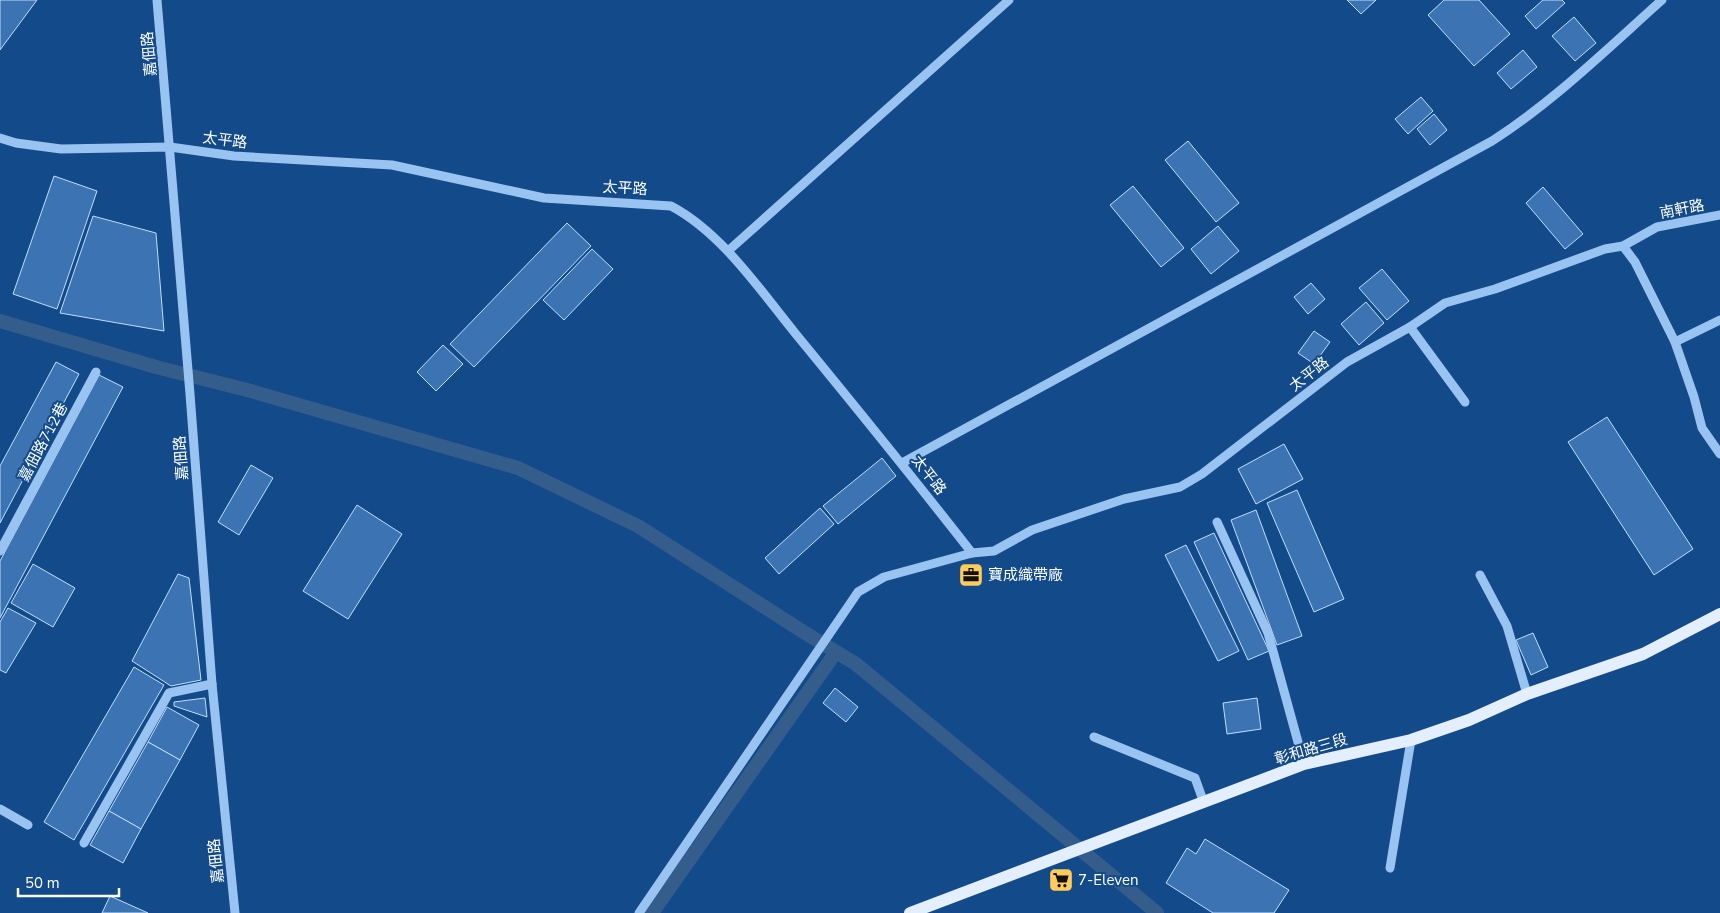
<svg xmlns="http://www.w3.org/2000/svg" width="1720" height="913" font-family="'Nunito Sans','Noto Sans TC',sans-serif">
<style>
.lines{fill:none;stroke-linecap:round;stroke-linejoin:round}
.canal{stroke:#345d8c;stroke-width:14}
.building{fill:#3c74b3;stroke:#c0ddfc}
.minor{stroke:#99c3f0;stroke-width:9}
.major{stroke:#e3eeff;stroke-width:12}
.labels{text-anchor:middle;dominant-baseline:central;stroke-width:4;stroke-linejoin:round;paint-order:stroke}
.street-label{font-size:15px;fill:#fff;stroke:#134a8a}
.poi-label{font-size:15px;fill:#fff;stroke:#134a8a;text-anchor:start}
</style>
<rect width="100%" height="100%" fill="#134a8a"/>
<g class="lines">
<g class="canal">
<path d="M 0,321 L 156,367 L 247,390 L 518,468 L 638,526 L 802,631 L 856,664 L 1157,913"/>
<path d="M 652,913 L 836,652"/>
</g>
</g>
<g class="building">
<path d="M 0,0 L 37,0 L 0,50 Z"/>
<path d="M 1347,0 L 1376,0 L 1361,14 Z"/>
<path d="M 1444,0 L 1479,0 L 1510,34 L 1474,66 L 1428,15 Z"/>
<path d="M 1543,0 L 1562,0 L 1565,3 L 1536,29 L 1525,16 Z"/>
<path d="M 1574,17 L 1596,43 L 1575,61 L 1552,36 Z"/>
<path d="M 1523,50 L 1537,67 L 1511,89 L 1497,73 Z"/>
<path d="M 1421,97 L 1433,111 L 1408,134 L 1395,119 Z"/>
<path d="M 1434,114 L 1447,130 L 1430,145 L 1417,129 Z"/>
<path d="M 1188,141 L 1239,203 L 1216,222 L 1165,160 Z"/>
<path d="M 54,176 L 97,191 L 57,309 L 13,294 Z"/>
<path d="M 1133,186 L 1184,248 L 1161,267 L 1110,205 Z"/>
<path d="M 1543,187 L 1583,234 L 1565,249 L 1526,203 Z"/>
<path d="M 93,216 L 156,233 L 164,331 L 60,313 Z"/>
<path d="M 567,223 L 591,246 L 474,367 L 450,344 Z"/>
<path d="M 1218,226 L 1239,251 L 1211,274 L 1191,249 Z"/>
<path d="M 592,249 L 613,269 L 564,320 L 543,300 Z"/>
<path d="M 1382,269 L 1409,301 L 1387,320 L 1359,288 Z"/>
<path d="M 1311,283 L 1325,299 L 1308,314 L 1294,297 Z"/>
<path d="M 1366,302 L 1384,323 L 1359,345 L 1341,324 Z"/>
<path d="M 1314,331 L 1330,342 L 1314,364 L 1298,353 Z"/>
<path d="M 443,345 L 463,364 L 436,391 L 417,372 Z"/>
<path d="M 56,362 L 79,374 L 0,523 L 0,466 Z"/>
<path d="M 99,375 L 123,387 L 0,618 L 0,561 Z"/>
<path d="M 1607,417 L 1693,549 L 1654,575 L 1568,442 Z"/>
<path d="M 1284,444 L 1303,479 L 1256,504 L 1238,469 Z"/>
<path d="M 882,458 L 896,476 L 838,524 L 823,506 Z"/>
<path d="M 251,465 L 273,478 L 239,535 L 218,522 Z"/>
<path d="M 1297,490 L 1344,599 L 1314,612 L 1267,503 Z"/>
<path d="M 357,505 L 402,534 L 348,619 L 303,591 Z"/>
<path d="M 820,508 L 834,524 L 779,574 L 765,558 Z"/>
<path d="M 1256,510 L 1302,636 L 1277,645 L 1231,520 Z"/>
<path d="M 1214,533 L 1269,651 L 1248,660 L 1194,542 Z"/>
<path d="M 1186,545 L 1239,651 L 1218,661 L 1165,555 Z"/>
<path d="M 33,564 L 75,588 L 53,627 L 11,603 Z"/>
<path d="M 178,574 L 189,578 L 201,680 L 171,686 L 132,661 Z"/>
<path d="M 8,608 L 36,623 L 6,673 L 0,670 L 0,622 Z"/>
<path d="M 1533,633 L 1548,667 L 1531,675 L 1516,640 Z"/>
<path d="M 134,667 L 164,685 L 74,840 L 44,822 Z"/>
<path d="M 835,688 L 858,707 L 846,722 L 823,703 Z"/>
<path d="M 205,698 L 207,717 L 174,706 L 174,702 Z"/>
<path d="M 1257,698 L 1261,729 L 1227,734 L 1223,703 Z"/>
<path d="M 167,707 L 199,725 L 180,760 L 148,742 Z"/>
<path d="M 148,742 L 180,760 L 141,829 L 109,811 Z"/>
<path d="M 109,811 L 141,829 L 123,863 L 90,845 Z"/>
<path d="M 1205,839 L 1289,890 L 1274,913 L 1213,913 L 1166,883 L 1187,848 L 1196,854 Z"/>
<path d="M 110,896 L 148,913 L 102,913 Z"/>
</g>
<g class="lines">
<g class="minor">
<path d="M 157,0 L 190,394 L 212,684 L 235,913"/>
<path d="M 0,138 L 16,143 L 61,149 L 170,147 L 234,156 L 392,165 L 544,198 L 671,206 C 722,233 760,290 795,333 C 855,406 914,479 972,553"/>
<path d="M 1623,246 L 1635,262 L 1675,342 L 1694,397 L 1702,428 L 1720,454"/>
<path d="M 728,251 L 1009,0"/>
<path d="M 1410,327 L 1465,402"/>
<path d="M 1675,342 L 1720,320"/>
<path d="M 902,463 L 1492,141 C 1554,101 1607,49 1662,0"/>
<path d="M 1217,522 L 1268,633 L 1304,764"/>
<path d="M 0,551 L 96,372"/>
<path d="M 1480,575 L 1507,626 L 1527,694"/>
<path d="M 1094,737 L 1195,778 L 1204,803"/>
<path d="M 0,809 L 28,825"/>
<path d="M 84,843 L 169,693 L 212,684"/>
<path d="M 1390,868 L 1411,740"/>
<path d="M 639,913 L 858,592 L 884,577 L 972,553 L 994,551 L 1032,530 L 1124,499 L 1180,487 L 1202,474 L 1347,362 L 1410,327 L 1445,303 L 1495,289 L 1605,249 L 1623,246 L 1657,227 L 1720,215"/>
</g>
<path class="major" d="M 910,913 L 1304,764 L 1411,740 L 1469,720 L 1527,694 L 1643,654 L 1720,614"/>
</g>
<defs>
<symbol id="office-square" viewBox="-11 -11 22 22"><rect x="-9" y="-9" width="18" height="18" rx="4" fill="#ffcb59" stroke="#134a8a"/><path d="M-6-3h4V-5.5h4V-3h4V5H-6ZM-1-4.5V-3h2v-1.5ZM-6 0V1H6V0Z" fill="#111"/></symbol>
<symbol id="supermarket-square" viewBox="-11 -11 22 22"><rect x="-9" y="-9" width="18" height="18" rx="4" fill="#ffcb59" stroke="#134a8a"/><path d="M-6-5.5h2.5l.6 2H6L4.5 2H-2.5L-4.4-4H-6ZM-1.5 3.2a1.3 1.3 0 1 0 .1 0ZM3 3.2a1.3 1.3 0 1 0 .1 0Z" fill="#111"/></symbol>
</defs>
<g fill-rule="evenodd">
<use href="#office-square" x="957" y="561" width="28" height="28"/>
<use href="#supermarket-square" x="1047" y="866" width="28" height="28"/>
</g>
<g class="labels">
<g class="street-label">
<text transform="translate(149 54) rotate(-95)">嘉佃路</text>
<text transform="translate(225 140) rotate(7)">太平路</text>
<text transform="translate(625 188) rotate(3)">太平路</text>
<text transform="translate(1682 209) rotate(-11)">南軒路</text>
<text transform="translate(1309 374) rotate(-38)">太平路</text>
<text transform="translate(43 442) rotate(-62)">嘉佃路712巷</text>
<text transform="translate(181 458) rotate(-94)">嘉佃路</text>
<text transform="translate(929 475) rotate(52)">太平路</text>
<text transform="translate(1311 749) rotate(-16)">彰和路三段</text>
<text transform="translate(216 861) rotate(-96)">嘉佃路</text>
</g>
<g class="poi-label">
<text x="988" y="575">寶成織帶廠</text>
<text x="1078" y="880">7-Eleven</text>
</g>
</g>
<path d="M18 888v8h101v-8" fill="none" stroke="#ffffff" stroke-width="2.5"/>
<text x="25" y="888" font-size="15" fill="#ffffff" stroke="#134a8a" stroke-width="4" paint-order="stroke">50 m</text>
</svg>
